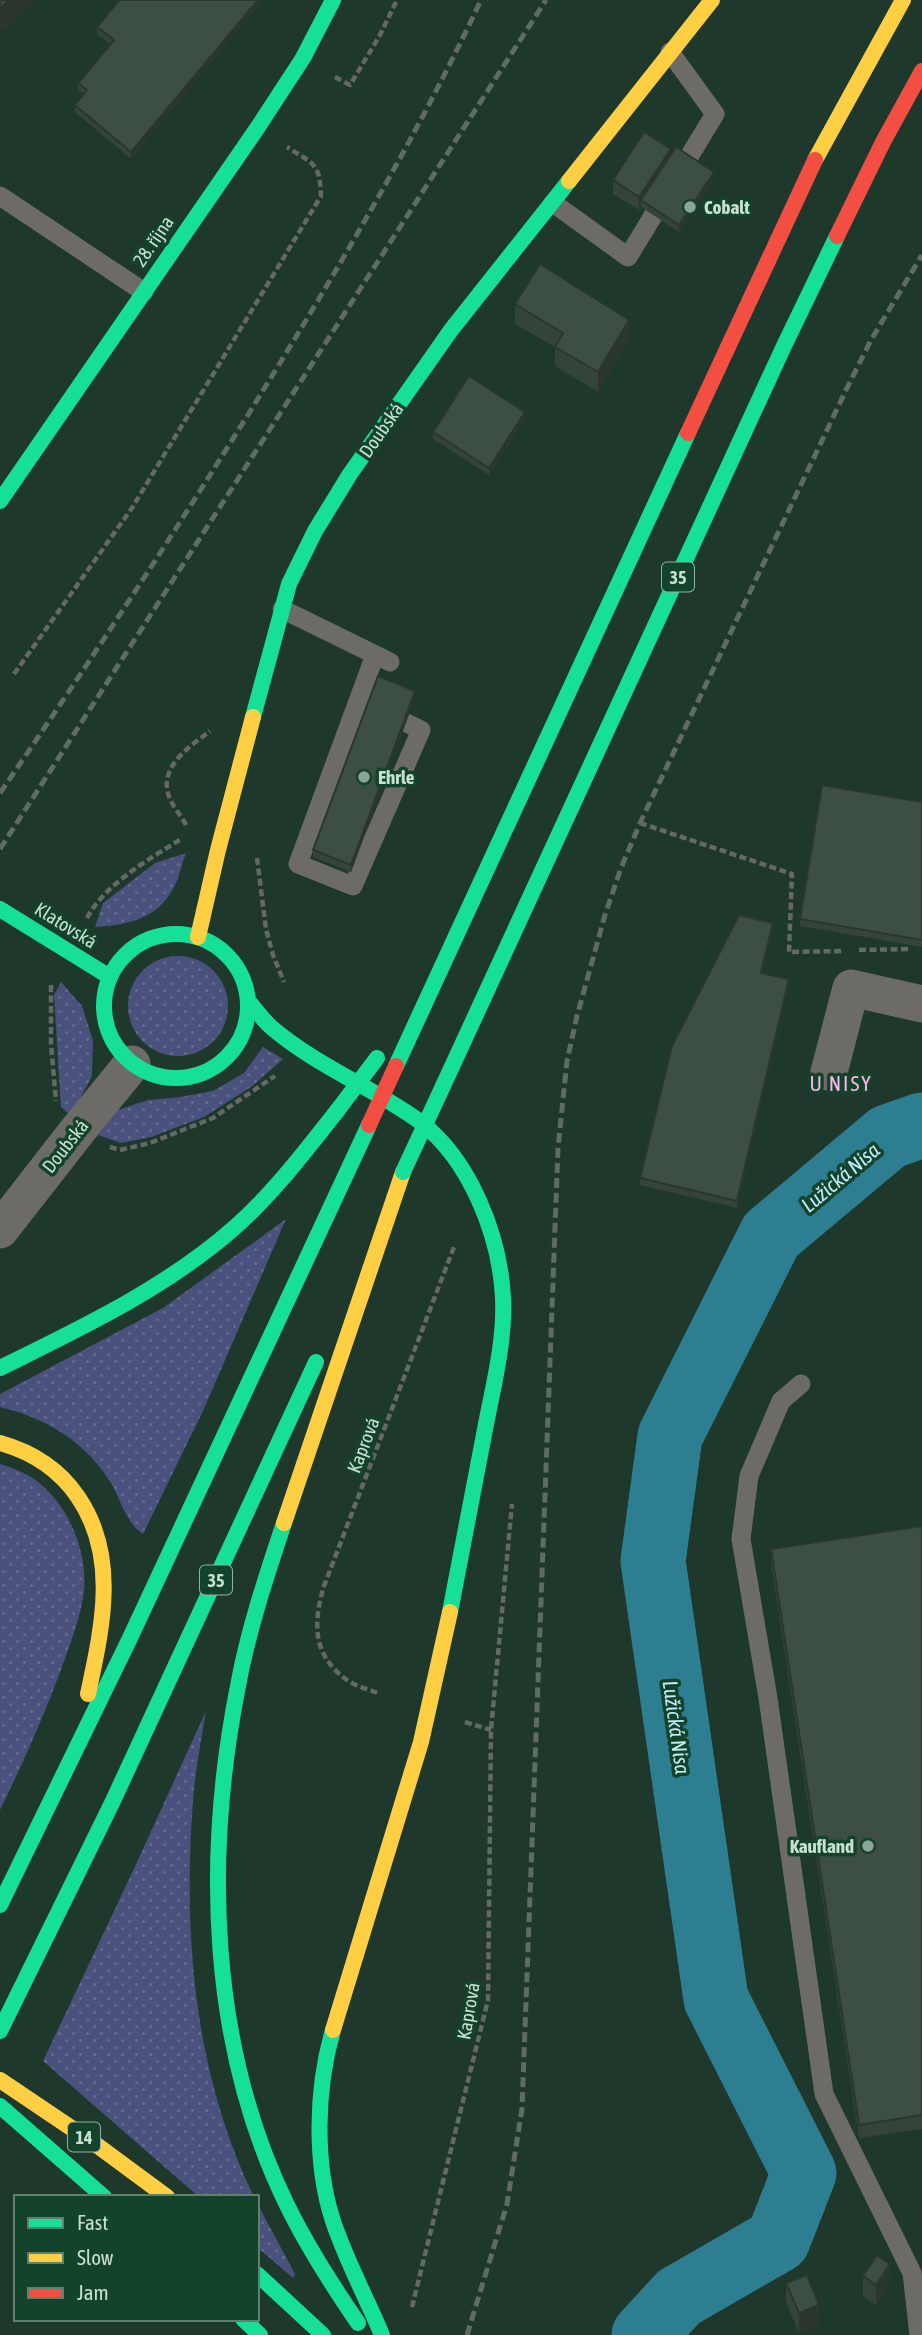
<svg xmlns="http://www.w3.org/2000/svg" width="922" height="2335" font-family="'Asap Condensed',sans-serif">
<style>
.grass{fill:url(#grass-dots)}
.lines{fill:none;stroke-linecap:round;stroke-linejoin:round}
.river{stroke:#2e7e91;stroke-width:65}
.path{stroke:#646a63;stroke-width:4.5;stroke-dasharray:7 3.5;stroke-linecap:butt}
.lane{stroke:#6c6b66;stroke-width:19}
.street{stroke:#6c6b66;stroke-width:37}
.fast{stroke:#16e098;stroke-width:16}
.slow{stroke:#ffcf43;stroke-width:16}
.jam{stroke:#f24e42;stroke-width:16}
.rail{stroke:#5f6b63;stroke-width:5;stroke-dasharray:10 5;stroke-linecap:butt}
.fast-bridge{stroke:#16e098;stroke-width:16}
.jam-bridge{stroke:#f24e42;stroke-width:16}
.wall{fill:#344439}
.shaded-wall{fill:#2b372e}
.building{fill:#3d4f42;stroke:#2b372e;stroke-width:2}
.poi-dot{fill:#8ca597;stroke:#14432c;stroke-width:2.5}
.labels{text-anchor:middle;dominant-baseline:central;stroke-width:7;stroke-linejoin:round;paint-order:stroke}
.shield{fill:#14432c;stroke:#92b1a0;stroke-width:2}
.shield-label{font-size:18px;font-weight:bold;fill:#c8e0d1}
.poi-label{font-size:19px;font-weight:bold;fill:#c8e0d1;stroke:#14432c;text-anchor:start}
.street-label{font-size:19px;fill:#c8e0d1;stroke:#14432c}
.neighbourhood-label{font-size:21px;letter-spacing:2px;fill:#fbb6e6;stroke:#14432c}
.water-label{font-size:21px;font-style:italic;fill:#c1ebf7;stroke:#14432c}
</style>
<defs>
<pattern id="grass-dots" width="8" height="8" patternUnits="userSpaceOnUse" patternTransform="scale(1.75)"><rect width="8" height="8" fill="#49517c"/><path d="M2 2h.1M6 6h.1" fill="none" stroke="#626a8e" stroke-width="1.8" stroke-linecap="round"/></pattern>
</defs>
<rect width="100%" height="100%" fill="#1e382c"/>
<g class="grass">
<path d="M 186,853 C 182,863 180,875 175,885 C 159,919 128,925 95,927 L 103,903 L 155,863 Z"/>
<circle cx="178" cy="1006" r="50"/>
<path d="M 61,982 L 82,1006 L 93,1041 L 92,1076 L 71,1116 L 61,1107 L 54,995 Z"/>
<path d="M 263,1047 L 283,1059 L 251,1087 L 204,1117 L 151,1137 L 121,1143 L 98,1135 L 118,1110 L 148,1100 L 180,1097 L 213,1091 L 244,1073 Z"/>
<path d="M 286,1219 L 203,1411 L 143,1534 C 126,1523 121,1500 111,1483 C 86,1442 46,1418 0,1407 L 0,1394 L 163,1308 Z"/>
<path d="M 0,1464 C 12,1468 24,1472 34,1479 C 68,1503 88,1551 84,1592 C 81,1613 74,1633 67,1653 C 48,1707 25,1759 0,1810 Z"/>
<path d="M 206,1711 C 201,1741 195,1771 193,1801 C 183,1936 194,2073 254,2197 L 199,2197 L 43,2061 L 132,1873 Z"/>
<path d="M 257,2203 L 295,2274 L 293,2278 L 257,2247 Z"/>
</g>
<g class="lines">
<path class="river" d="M 644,2335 L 679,2297 L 778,2240 L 804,2173 L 716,1999 L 653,1561 L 670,1436 L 771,1235 L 888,1137 L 922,1125"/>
<g class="path">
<path d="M 335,77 L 350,85 L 380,35 L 397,0"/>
<path d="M 14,674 L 132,508 L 321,196 C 320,162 313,164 287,147"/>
<path d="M 640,823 L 792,874 L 789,952 L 843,951"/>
<path d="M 186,825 C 182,817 175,809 171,801 C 155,769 188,748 210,731"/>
<path d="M 257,858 L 266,929 L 273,955 L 284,982"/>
<path d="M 87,918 C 105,884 148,860 181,839"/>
<path d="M 859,950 L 910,949"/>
<path d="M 51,985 L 51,1044 L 56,1101"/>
<path d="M 110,1147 L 120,1150 L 150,1143 L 213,1118 L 275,1076"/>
<path d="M 377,1693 C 368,1689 355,1686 347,1680 C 312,1655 313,1623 324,1586 L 454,1247"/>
<path d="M 465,1722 L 491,1730"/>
<path d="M 412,2307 L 488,2000 L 491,1730 L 512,1504"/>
</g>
<g class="lane">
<path d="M 0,196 L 144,292"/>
<path d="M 553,203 L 628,257 L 715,114 L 670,52"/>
<path d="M 282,609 L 390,662"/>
<path d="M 359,700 L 421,730 L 353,886 L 298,864 L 375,655"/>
<path d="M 801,1384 L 781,1401 L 749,1476 L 741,1539 L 768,1698 L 824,2094 L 912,2273 L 919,2335"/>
</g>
<g class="street">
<path d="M 829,1072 L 851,988 L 922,1004"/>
<path d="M 0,1230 L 78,1130 L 132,1064"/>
</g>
<g class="fast">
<path d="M 0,501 L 258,127 L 303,58 L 333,0"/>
<path d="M 253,717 L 289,584 L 315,531 L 350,474 L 451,330 L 569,181"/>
<path d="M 0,909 L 110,977"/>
<circle cx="176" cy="1006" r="72"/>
<path d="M 250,1003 C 257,1011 263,1020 271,1027 C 315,1065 372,1087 419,1121 C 470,1159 500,1236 503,1298 C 505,1340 494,1383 486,1424 C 474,1487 462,1550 450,1612"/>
<path d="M 396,1066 L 688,433"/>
<path d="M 443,1086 L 783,348 L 837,236"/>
<path d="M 0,1368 C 81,1328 166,1288 234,1228 C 273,1194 305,1151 337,1111"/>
<path d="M 284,1523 C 266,1577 248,1631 238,1686 C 204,1857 209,2046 287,2205 C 307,2246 332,2285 358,2323"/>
<path d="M 0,1905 L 130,1638 L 369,1125"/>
<path d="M 333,2030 C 316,2088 314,2163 333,2221 C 346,2260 366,2297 382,2335"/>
<path d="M 0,2031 L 112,1803 L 316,1362"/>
<path d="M 0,2106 L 104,2197"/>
<path d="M 257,2274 L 323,2335"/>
<path d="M 243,2319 L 260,2335"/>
</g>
<g class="slow">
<path d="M 815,160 L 903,0"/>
<path d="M 569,181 L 712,0"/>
<path d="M 198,937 L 218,850 L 253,717"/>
<path d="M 0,1443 C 32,1452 59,1469 78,1497 C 119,1557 102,1628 88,1694"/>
<path d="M 284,1523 L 403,1172"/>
<path d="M 333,2030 L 421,1742 L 450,1612"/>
<path d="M 0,2080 L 98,2146 L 167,2197"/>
</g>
<g class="jam">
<path d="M 837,236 L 883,142 L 922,71"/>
<path d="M 688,433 L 815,160"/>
</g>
<g class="rail">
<path d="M 0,793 C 94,656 185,517 272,376 C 347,254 420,130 481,0"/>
<path d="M 0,849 L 546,0"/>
<path d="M 467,2335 L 507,2204 L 522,2109 L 558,1148 L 567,1061 L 577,1016 L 605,915 L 621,868 L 640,823 L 847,388 L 871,340 L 922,255"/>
</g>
<g class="fast-bridge">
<path d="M 337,1111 L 377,1058"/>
<path d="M 403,1172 L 443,1086"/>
</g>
<path class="jam-bridge" d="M 369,1125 L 396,1066"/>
</g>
<g class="wall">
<path d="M 119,0 L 263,0 L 131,159 L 75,112 L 75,105 L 84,94 L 78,90 L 78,83 L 110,44 L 97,34 L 97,27 Z"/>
<path d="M 671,155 L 714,179 L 679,232 L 641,207 L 639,210 L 613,194 L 613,180 Z"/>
<path d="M 515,304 L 629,339 L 598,392 L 555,366 L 555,347 L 515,324 Z"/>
<path d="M 525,419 L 489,475 L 433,439 L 433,432 Z"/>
<path d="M 415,698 L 351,872 L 313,857 L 313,850 Z"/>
<path d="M 922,802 L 922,947 L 800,926 L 800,919 Z"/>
<path d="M 773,931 L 763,973 L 789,986 L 737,1208 L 640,1185 L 640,1178 Z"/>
<path d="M 922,1526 L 922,2129 L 859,2138 L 771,1563 L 771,1549 Z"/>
<path d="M 863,2276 L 890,2283 L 876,2305 L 863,2296 Z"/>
<path d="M 786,2283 L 819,2324 L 799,2333 L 786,2302 Z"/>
</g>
<g class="shaded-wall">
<path d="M 9,0 L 37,0 L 0,32 L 0,8 Z"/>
<path d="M 258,0 L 263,0 L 131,159 L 131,152 Z"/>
<path d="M 671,149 L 671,162 L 641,200 L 641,207 L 639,210 L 639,197 Z"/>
<path d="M 714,172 L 714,179 L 679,232 L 679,225 Z"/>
<path d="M 629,320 L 629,339 L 598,392 L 598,372 Z"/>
<path d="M 525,412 L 525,419 L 489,475 L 489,468 Z"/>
<path d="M 415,691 L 415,698 L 351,872 L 351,865 Z"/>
<path d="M 773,923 L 773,931 L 761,980 L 761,973 Z"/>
<path d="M 789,979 L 789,986 L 737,1208 L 737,1201 Z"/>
<path d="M 890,2264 L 890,2283 L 876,2305 L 876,2285 Z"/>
<path d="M 819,2305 L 819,2324 L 799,2333 L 799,2313 Z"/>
</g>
<g class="building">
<path d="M 0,0 L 9,0 L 0,8 Z"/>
<path d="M 119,0 L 258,0 L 131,152 L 75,105 L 87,90 L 78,83 L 114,40 L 97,27 Z"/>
<path d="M 644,132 L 671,149 L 639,197 L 613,180 Z"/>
<path d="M 676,147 L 714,172 L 679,225 L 641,200 Z"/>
<path d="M 540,264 L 629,320 L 598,372 L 555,347 L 563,333 L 515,304 Z"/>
<path d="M 469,376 L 525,412 L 489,468 L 433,432 Z"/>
<path d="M 378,676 L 415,691 L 351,865 L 313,850 Z"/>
<path d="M 822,785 L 922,802 L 922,940 L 800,919 Z"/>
<path d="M 739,915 L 773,923 L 761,973 L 789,979 L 737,1201 L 640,1178 L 672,1046 Z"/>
<path d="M 922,1526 L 922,2115 L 859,2125 L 771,1549 Z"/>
<path d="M 877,2255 L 890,2264 L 876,2285 L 863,2276 Z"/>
<path d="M 807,2275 L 819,2305 L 799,2313 L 786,2283 Z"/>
</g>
<g class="poi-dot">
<circle cx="690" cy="207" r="7"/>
<circle cx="364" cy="777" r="7"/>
<circle cx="868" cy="1846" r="7"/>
</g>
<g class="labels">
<g class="shield">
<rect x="662" y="562.5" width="32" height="29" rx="5"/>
<rect x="200" y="1565.5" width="32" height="29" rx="5"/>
<rect x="68" y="2122.5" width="32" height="29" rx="5"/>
</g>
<g class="shield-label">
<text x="678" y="577">35</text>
<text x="216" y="1580">35</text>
<text x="84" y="2137">14</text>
</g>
<g class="poi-label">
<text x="704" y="207">Cobalt</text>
<text x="378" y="777">Ehrle</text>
<text x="854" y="1846" text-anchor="end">Kaufland</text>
</g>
<g class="street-label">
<text transform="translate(153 241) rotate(-56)">28. října</text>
<text transform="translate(381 430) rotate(-55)">Doubská</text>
<text transform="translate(66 925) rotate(32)">Klatovská</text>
<text transform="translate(65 1146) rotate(-52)">Doubská</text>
<text transform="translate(363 1445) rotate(-69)">Kaprová</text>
<text transform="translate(468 2011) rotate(-80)">Kaprová</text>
</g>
<g class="neighbourhood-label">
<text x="841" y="1083">U NISY</text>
</g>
<g class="water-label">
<text transform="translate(840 1177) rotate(-40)">Lužická Nisa</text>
<text transform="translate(677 1727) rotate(82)">Lužická Nisa</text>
</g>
</g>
<rect x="14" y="2195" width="245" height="126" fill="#14432c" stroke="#5c826e" stroke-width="2"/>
<rect x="28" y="2218" width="35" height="10" fill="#16e098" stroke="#5c826e" stroke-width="2"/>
<text x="77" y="2230" font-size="21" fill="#c8e0d1">Fast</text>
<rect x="28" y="2253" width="35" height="10" fill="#ffcf43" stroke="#5c826e" stroke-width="2"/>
<text x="77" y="2265" font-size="21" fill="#c8e0d1">Slow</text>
<rect x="28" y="2288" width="35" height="10" fill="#f24e42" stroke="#5c826e" stroke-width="2"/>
<text x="77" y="2300" font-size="21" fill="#c8e0d1">Jam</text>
</svg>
